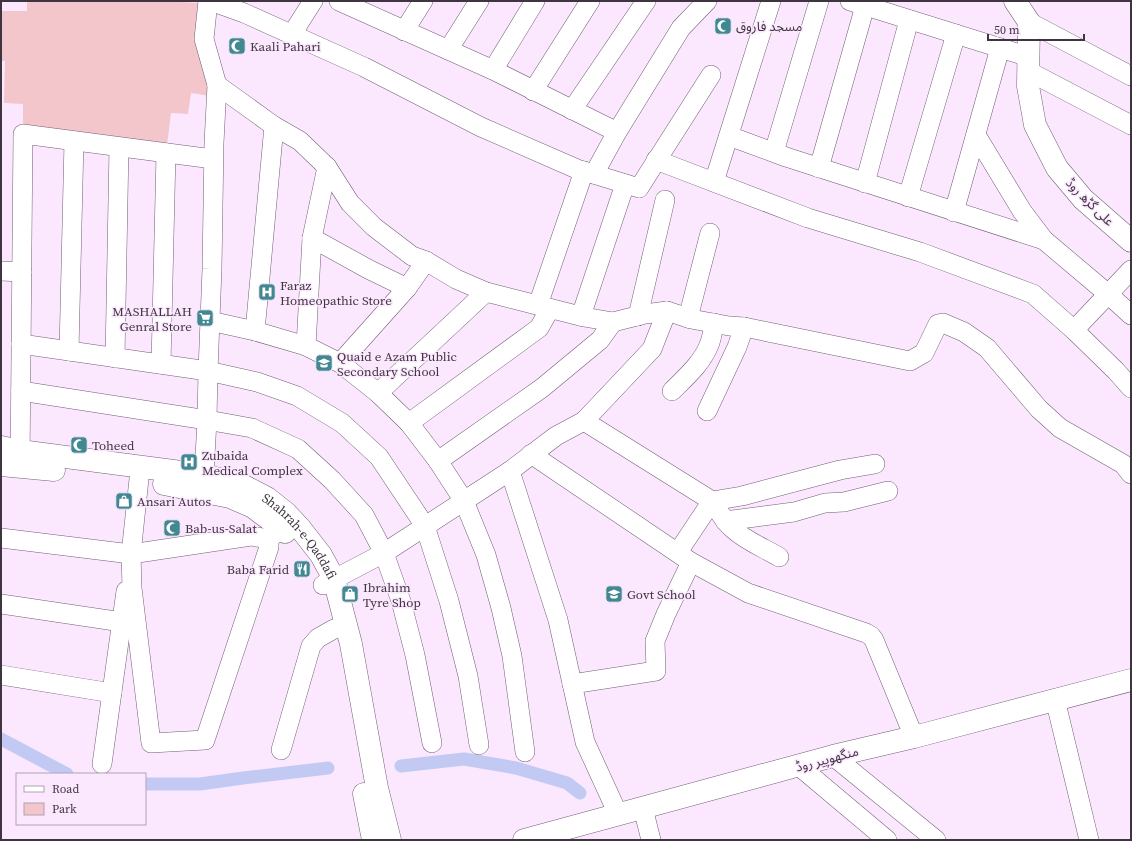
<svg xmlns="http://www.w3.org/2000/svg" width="1132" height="841" font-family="'Source Serif 4','Noto Sans Arabic',serif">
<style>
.green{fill:#f2c6cb}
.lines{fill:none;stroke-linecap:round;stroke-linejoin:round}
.canal{stroke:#c2caf3;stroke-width:13}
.minor-casing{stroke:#735d75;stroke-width:20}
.major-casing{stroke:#735d75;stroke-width:23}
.minor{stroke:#fff;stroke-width:19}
.major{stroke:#fff;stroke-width:22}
.labels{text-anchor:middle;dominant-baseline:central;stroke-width:3;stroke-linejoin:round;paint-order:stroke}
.poi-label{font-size:13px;fill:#3f3540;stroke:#fce8fe;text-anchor:start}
.street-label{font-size:13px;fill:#3f3540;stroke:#fce8fe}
</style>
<rect width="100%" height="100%" fill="#fce8fe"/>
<path class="green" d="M 27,1 L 158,1 L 201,3 L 210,96 L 191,93 L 188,114 L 171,113 L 166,153 L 23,134 L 23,104 L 4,103 L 5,61 L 1,61 L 1,11 L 27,11 Z"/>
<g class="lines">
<g class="canal">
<path d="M 1,739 L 67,774"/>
<path d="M 401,766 L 464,759 L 516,768 L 567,783 L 580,793"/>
<path d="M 145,784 L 200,784 L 243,778 L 328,768"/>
</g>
<defs>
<g id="minor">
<path d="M 211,1 L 244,13 L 364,67 L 481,127 L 577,169 L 639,188 L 711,75"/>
<path d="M 339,1 L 493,70 L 617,132"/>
<path d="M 850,1 L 1029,57"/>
<path d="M 1029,22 L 1131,76"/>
<path d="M 404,31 L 423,1"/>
<path d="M 292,34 L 313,1"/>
<path d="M 448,50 L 479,1"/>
<path d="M 493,70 L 535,1"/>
<path d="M 1028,71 L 1131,125"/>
<path d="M 217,85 L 274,126 L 300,141 L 327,167 L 350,203 L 374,227 L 412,256 L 426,261 L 456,279 L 486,292 L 584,317 L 613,322 L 645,314 L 667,311 L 691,319 L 729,326 L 744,327 L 910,361 L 924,353 L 938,324 L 943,323 L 964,332 L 987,348 L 1039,409 L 1060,428 L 1123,464 L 1131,474"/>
<path d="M 533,91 L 590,1"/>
<path d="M 572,110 L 646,1"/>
<path d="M 976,135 L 1022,211 L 1044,240 L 1108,294 L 1131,315"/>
<path d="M 729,136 L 786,157 L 1044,240"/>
<path d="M 774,152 L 819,1"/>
<path d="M 656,160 L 808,218 L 920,252 L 1033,294 L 1074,330 L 1116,371 L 1131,388"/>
<path d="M 819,168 L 865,6"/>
<path d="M 594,174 L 617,132 L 681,28 L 707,1"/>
<path d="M 714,182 L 771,1"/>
<path d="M 865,183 L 909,20"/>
<path d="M 908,197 L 956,34"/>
<path d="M 954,212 L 1000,48"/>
<path d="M 312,238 L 368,269 L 407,288"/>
<path d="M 1,271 L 22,272"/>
<path d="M 538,305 L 584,171"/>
<path d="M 581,316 L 625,184"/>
<path d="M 638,316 L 665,200"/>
<path d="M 688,318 L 710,233"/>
<path d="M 210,321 L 255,331 L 306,346 L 340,363 L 378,393 L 409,423 L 438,461 L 464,501 L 486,555 L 501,608 L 512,656 L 525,752"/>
<path d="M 1074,330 L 1131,270"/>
<path d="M 255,331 L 274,126"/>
<path d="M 21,344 L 208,371 L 257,382 L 297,396 L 342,423 L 379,457 L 425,526 L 449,601 L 468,676 L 479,745"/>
<path d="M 306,346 L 312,238 L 327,167"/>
<path d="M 69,351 L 74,141"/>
<path d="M 115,358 L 119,147"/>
<path d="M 340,363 L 407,288 L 426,261"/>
<path d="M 161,364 L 166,153"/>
<path d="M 21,391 L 207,420 L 252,428 L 298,449 L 332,480 L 364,515 L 384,553 L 401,601 L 415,655 L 432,743"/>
<path d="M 672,391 C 686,377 702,363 709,345 C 712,338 713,330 714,323"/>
<path d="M 378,393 L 486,292"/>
<path d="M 707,411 L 737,347 L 744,327"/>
<path d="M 584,421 L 712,501 L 742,496 L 840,470 L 875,464"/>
<path d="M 409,423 L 539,328 L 550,309"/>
<path d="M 531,454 L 691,562 L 748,593 L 866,633 L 871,636 L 874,640 L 914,737"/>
<path d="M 438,461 L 542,388 L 600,340 L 613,322"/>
<path d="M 20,466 L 23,134 L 213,159"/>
<path d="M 510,471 L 558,620 L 585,742 L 618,814"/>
<path d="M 204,475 L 207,420 L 208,371 L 212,269 L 214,143 L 217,85 L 204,39 L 208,1"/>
<path d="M 139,479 L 131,554 L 132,588 L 151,743 L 205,740 L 269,547 L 269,539 L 281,528"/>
<path d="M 725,521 L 794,512 L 825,503 L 844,502 L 888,491"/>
<path d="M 1,538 L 131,554 L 251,536 L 269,539"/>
<path d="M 678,552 L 712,501 C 718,510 724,521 733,529 C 746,541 764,548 779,557"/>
<path d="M 323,585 L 384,553 L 510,471 L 556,436 L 584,421 L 652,349 L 667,311"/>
<path d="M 1,604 L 122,622"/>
<path d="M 1,675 L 112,693"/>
<path d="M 572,684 L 656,671 L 655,641 L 666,614 L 691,562"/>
<path d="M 1055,699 L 1089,840"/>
<path d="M 281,750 L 311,646 L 318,638 L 334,629"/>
<path d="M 833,756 L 936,840"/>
<path d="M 102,764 L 126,591"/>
<path d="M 799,766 L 887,840"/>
<path d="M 643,808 L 651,840"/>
</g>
<g id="major">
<path d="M 1015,1 L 1029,22 L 1028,86 L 1035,125 L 1057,168 L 1083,199 L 1131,241"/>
<path id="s1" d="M 1,447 L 20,451 L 204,475 L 242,485 L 267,498 L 286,513 L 300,528 L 321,555 L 334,579 L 351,644 L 377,788 L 390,840"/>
<path d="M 1,465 L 54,470"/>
<path d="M 164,484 L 230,497 L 253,507 L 281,528 L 285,532"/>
<path d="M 364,794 L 373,840"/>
<path d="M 524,840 L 833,756 L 914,737 L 1131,680"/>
</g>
</defs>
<use href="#minor" class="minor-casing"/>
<use href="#major" class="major-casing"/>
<use href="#minor" class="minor"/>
<use href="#major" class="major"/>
</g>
<defs>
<symbol id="mosque-square" viewBox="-11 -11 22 22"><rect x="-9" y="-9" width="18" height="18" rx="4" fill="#418891" stroke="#fce8fe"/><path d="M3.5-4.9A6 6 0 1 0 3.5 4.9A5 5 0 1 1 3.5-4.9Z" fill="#fff"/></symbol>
<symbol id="hospital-square" viewBox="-11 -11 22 22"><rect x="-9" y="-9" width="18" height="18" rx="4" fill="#418891" stroke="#fce8fe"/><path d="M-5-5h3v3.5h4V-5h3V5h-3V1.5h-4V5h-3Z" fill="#fff"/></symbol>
<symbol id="supermarket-square" viewBox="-11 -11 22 22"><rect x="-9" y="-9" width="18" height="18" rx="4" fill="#418891" stroke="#fce8fe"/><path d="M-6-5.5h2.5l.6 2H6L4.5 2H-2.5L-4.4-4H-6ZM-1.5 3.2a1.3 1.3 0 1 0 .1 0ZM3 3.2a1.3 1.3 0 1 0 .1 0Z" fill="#fff"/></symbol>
<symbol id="school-square" viewBox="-11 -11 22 22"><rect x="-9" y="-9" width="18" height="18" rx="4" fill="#418891" stroke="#fce8fe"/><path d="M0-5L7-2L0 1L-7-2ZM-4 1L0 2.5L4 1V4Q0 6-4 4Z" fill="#fff"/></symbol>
<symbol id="shop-square" viewBox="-11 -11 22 22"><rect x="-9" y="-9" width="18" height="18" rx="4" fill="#418891" stroke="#fce8fe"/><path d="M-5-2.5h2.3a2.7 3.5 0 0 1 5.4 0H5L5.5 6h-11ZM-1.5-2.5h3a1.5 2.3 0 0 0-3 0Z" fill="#fff"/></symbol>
<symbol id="restaurant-square" viewBox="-11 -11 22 22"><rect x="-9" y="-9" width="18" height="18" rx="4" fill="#418891" stroke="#fce8fe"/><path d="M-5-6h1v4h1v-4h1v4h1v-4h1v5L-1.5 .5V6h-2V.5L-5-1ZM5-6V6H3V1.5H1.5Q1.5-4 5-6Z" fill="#fff"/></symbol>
</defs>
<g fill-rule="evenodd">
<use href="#mosque-square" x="713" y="16" width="20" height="20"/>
<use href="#mosque-square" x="227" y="36" width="20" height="20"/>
<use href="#hospital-square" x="257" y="282" width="20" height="20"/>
<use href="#supermarket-square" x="195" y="308" width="20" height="20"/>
<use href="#school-square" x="314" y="353" width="20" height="20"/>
<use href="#mosque-square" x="69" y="435" width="20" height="20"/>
<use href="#hospital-square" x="179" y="452" width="20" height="20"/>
<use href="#shop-square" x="114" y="491" width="20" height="20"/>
<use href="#mosque-square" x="162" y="518" width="20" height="20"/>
<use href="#restaurant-square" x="292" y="559" width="20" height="20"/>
<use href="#shop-square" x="340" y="584" width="20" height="20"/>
<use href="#school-square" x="604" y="584" width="20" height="20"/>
</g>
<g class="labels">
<g class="poi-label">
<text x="736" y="26">مسجد فاروق</text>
<text x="250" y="46">Kaali Pahari</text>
<text x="280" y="285">Faraz<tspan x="280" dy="15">Homeopathic Store</tspan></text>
<text x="192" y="311" text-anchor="end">MASHALLAH<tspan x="192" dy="15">Genral Store</tspan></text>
<text x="337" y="356">Quaid e Azam Public<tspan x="337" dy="15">Secondary School</tspan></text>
<text x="92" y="445">Toheed</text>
<text x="202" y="455">Zubaida<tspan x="202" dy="15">Medical Complex</tspan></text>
<text x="137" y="501">Ansari Autos</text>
<text x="185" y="528">Bab-us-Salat</text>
<text x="289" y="569" text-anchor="end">Baba Farid</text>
<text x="363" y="587">Ibrahim<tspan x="363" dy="15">Tyre Shop</tspan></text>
<text x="627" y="594">Govt School</text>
</g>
<g class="street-label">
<text transform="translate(1090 202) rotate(45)">علی گڑھ روڈ</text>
<text stroke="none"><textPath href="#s1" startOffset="323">Shahrah-e-Qaddafi</textPath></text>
<text transform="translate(827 759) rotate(-15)">منگھوپیر روڈ</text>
</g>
</g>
<rect width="1132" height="841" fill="none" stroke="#3f3540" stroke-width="4"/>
<rect x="16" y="773" width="130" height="52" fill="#fce8fe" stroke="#b0a0b2"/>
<rect x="24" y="786" width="20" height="6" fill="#ffffff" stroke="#b0a0b2"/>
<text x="52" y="793" font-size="12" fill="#3f3540">Road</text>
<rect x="24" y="803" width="20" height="12" fill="#f2c6cb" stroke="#b0a0b2"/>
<text x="52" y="813" font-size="12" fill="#3f3540">Park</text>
<path d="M988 34v6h96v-6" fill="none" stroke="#3f3540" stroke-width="2"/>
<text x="994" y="34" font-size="12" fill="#3f3540" stroke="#fce8fe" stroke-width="3" paint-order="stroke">50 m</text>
</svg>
